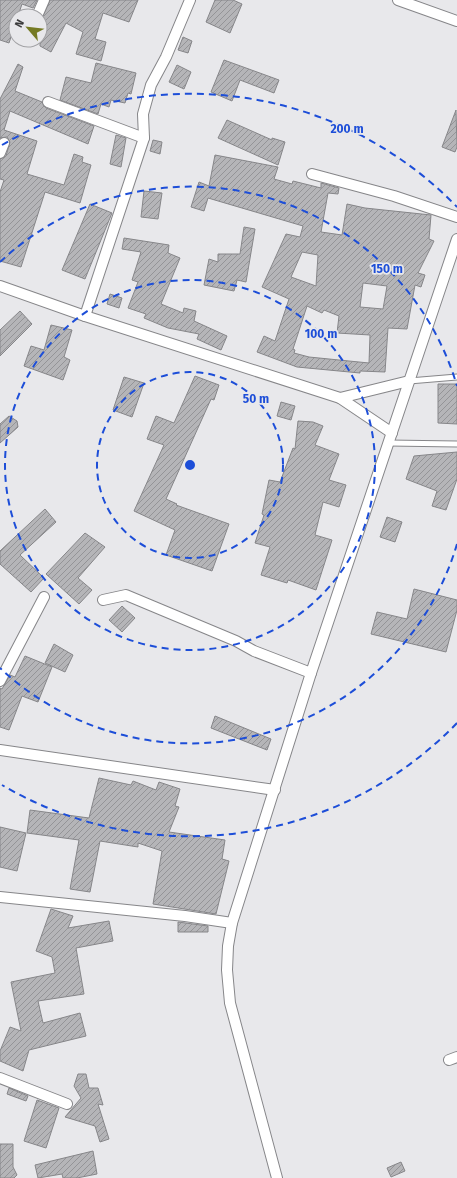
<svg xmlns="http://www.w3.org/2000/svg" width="457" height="1178" font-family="'Fira Sans',sans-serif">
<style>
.building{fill:url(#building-hatch);stroke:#868689;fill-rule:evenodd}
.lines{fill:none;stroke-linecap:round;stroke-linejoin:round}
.lane-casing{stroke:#868689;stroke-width:7}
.street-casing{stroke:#868689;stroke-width:12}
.lane{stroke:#fff;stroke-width:5}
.street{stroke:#fff;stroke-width:10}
.ring{fill:none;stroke:#1d4ed8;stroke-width:2;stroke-dasharray:7 5}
.centre{fill:#1d4ed8;stroke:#e8e8eb;stroke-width:2}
.ring-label{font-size:12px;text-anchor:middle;font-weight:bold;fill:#1d4ed8;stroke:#e8e8eb;stroke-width:3.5;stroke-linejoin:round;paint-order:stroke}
</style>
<defs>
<pattern id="building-hatch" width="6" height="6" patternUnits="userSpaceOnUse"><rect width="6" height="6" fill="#b5b5b8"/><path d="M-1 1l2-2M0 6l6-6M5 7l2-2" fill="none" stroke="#949497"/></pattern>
</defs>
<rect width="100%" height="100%" fill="#e8e8eb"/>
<g class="building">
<path d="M 0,0 L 37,0 L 33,8 L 22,4 L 18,16 L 16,16 L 16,22 L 9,43 L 0,40 Z"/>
<path d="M 50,0 L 138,0 L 129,22 L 103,13 L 95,39 L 106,42 L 101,61 L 76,54 L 83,32 L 66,23 L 51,52 L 40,46 L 40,22 Z"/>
<path d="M 215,0 L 233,0 L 242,4 L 230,33 L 206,22 Z"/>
<path d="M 183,37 L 192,41 L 188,53 L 178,50 Z"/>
<path d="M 224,60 L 279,80 L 274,93 L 240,80 L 232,101 L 211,92 Z"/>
<path d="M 96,63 L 136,73 L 131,94 L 128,93 L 125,103 L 111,100 L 109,107 L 101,104 L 98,114 L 60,100 L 66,77 L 91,83 Z"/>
<path d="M 18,64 L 23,67 L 15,91 L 42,102 L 46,108 L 94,126 L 88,144 L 10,111 L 4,130 L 37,141 L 27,174 L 64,185 L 74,154 L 83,157 L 82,162 L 91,165 L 80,203 L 45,192 L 21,267 L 0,261 L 0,192 L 4,180 L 0,179 L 0,159 L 6,156 L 10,142 L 7,137 L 0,138 L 0,99 Z"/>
<path d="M 177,65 L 191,72 L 184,89 L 169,82 Z"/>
<path d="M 456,110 L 457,147 L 455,152 L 442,147 Z"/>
<path d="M 227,120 L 272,140 L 272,138 L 285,142 L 278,165 L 218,138 Z"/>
<path d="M 116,135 L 126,138 L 121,167 L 110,164 Z"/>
<path d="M 153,140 L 162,142 L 160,154 L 150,151 Z"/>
<path d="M 215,155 L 278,167 L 274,179 L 292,184 L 293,181 L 321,188 L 321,183 L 339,188 L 338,194 L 328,193 L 321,232 L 342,235 L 347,204 L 365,208 L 431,215 L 429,239 L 434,241 L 418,273 L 425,275 L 421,287 L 415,285 L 407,329 L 388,328 L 385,372 L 360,371 L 360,373 L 297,367 L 257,352 L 264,336 L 275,341 L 289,299 L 262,287 L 286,234 L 300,237 L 303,226 L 208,198 L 204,211 L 191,207 L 199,182 L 209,186 ZM 302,252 L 318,255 L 316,286 L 291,277 ZM 363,283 L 387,286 L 383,309 L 360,307 ZM 307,306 L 322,313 L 324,310 L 339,316 L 337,333 L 370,335 L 369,363 L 309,357 L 294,353 L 295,350 L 293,349 Z"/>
<path d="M 144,191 L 162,193 L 158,219 L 141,217 Z"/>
<path d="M 90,204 L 112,213 L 85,279 L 62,270 Z"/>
<path d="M 244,227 L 255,229 L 246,282 L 237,280 L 234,291 L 204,285 L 209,259 L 218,262 L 218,254 L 240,254 Z"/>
<path d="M 124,238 L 169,245 L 168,253 L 180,258 L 161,304 L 183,313 L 184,308 L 196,311 L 194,321 L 227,336 L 221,350 L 197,339 L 199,334 L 168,328 L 144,318 L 146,314 L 128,308 L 138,282 L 132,280 L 141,252 L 122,249 Z"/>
<path d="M 110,294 L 122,298 L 119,308 L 107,304 Z"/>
<path d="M 20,311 L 32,324 L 0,356 L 0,330 Z"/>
<path d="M 51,325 L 72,330 L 64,357 L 70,360 L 63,380 L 24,366 L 31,346 L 44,350 Z"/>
<path d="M 195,376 L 219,385 L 214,400 L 211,399 L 166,499 L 177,504 L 176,505 L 229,524 L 212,571 L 166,555 L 175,530 L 134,511 L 164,445 L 147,439 L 156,416 L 174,423 Z"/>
<path d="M 124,377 L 144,383 L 132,417 L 113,410 Z"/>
<path d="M 438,384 L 457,384 L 457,424 L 438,423 Z"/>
<path d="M 281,402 L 295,406 L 291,420 L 277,416 Z"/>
<path d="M 9,416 L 17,421 L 18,427 L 0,443 L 0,424 Z"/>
<path d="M 298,421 L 313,422 L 323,426 L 315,445 L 339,454 L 329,480 L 346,485 L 339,507 L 323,502 L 315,535 L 332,540 L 316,590 L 288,580 L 287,583 L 261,575 L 270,547 L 255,543 L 264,515 L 262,514 L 269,480 L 280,482 L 293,448 L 295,449 Z"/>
<path d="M 457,452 L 457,479 L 446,510 L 432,506 L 437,491 L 406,479 L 414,456 Z"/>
<path d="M 45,509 L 56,522 L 20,555 L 44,578 L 31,592 L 0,564 L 0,551 Z"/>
<path d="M 387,517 L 402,522 L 395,542 L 380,537 Z"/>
<path d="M 85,533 L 105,547 L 78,578 L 92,590 L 79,604 L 46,574 Z"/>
<path d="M 414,589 L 457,600 L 457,610 L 446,652 L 371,634 L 377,612 L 407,619 Z"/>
<path d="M 122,606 L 135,618 L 122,632 L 109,620 Z"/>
<path d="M 54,644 L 73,655 L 65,672 L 45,663 Z"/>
<path d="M 25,656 L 52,667 L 38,702 L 22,696 L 9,730 L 0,727 L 0,688 L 2,689 L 10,675 L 15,677 Z"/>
<path d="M 215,716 L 271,739 L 267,750 L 211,728 Z"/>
<path d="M 99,778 L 131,785 L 133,781 L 156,790 L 159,782 L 180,789 L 175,806 L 179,807 L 169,832 L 225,840 L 222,859 L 229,861 L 216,914 L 153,904 L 162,851 L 138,843 L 138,847 L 100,841 L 90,892 L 70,889 L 79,840 L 27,833 L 30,810 L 89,818 Z"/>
<path d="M 0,827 L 26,833 L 17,871 L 0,867 Z"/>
<path d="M 51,909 L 73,916 L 68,928 L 109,921 L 113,941 L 76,948 L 84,994 L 38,1001 L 43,1023 L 80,1013 L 86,1036 L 29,1050 L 23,1071 L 0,1061 L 0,1051 L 10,1027 L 21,1031 L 11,982 L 55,973 L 52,957 L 36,951 Z"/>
<path d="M 178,922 L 208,926 L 208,932 L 178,932 Z"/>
<path d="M 78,1074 L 86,1074 L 89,1088 L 98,1088 L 103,1105 L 98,1104 L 109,1139 L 100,1142 L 95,1126 L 65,1117 L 81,1098 L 74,1086 Z"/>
<path d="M 9,1088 L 28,1096 L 26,1101 L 7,1094 Z"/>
<path d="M 37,1100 L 59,1108 L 46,1148 L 24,1141 Z"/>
<path d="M 0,1144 L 13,1144 L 13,1167 L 17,1175 L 14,1178 L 0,1178 Z"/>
<path d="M 93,1151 L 97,1174 L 77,1178 L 63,1178 L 62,1174 L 38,1178 L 35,1165 Z"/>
<path d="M 401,1162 L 405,1171 L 391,1177 L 387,1168 Z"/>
</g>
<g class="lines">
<defs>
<g id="lane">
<path d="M 409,381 L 457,377"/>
<path d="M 389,443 L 457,444"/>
</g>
<g id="street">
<path d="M 398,0 L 457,21"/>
<path d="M 37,16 L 44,0"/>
<path d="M 48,102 L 144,138"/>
<path d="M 0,153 L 4,143"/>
<path d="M 312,174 L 394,196 L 457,217"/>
<path d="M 0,286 L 85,316 L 340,398 L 392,433"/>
<path d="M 85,316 L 144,138 L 143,114 L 151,85 L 166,57 L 190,0"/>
<path d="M 340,398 L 409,381"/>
<path d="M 103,600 L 126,595 L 236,641 L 254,651 L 311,673"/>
<path d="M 0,681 L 44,597"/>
<path d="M 0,750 L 275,790"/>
<path d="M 0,897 L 185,916 L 232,923"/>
<path d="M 449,1060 L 457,1057"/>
<path d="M 0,1078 L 67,1104"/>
<path d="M 277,1178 L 230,1003 L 227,970 L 228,946 L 232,923 L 311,673 L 457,239"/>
</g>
</defs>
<use href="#lane" class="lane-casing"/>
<use href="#street" class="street-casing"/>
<use href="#lane" class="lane"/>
<use href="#street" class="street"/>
</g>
<g class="ring">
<circle cx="190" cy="465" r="93"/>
<circle cx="190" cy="465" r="185"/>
<path d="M457 544A278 278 0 0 1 0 668M0 262A278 278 0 0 1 457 386"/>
<path d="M457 723A371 371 0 0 1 2 785M2 145A371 371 0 0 1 457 207"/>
</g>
<circle cx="190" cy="465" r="6" class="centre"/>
<g class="ring-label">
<text x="347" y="133">200 m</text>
<text x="387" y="273">150 m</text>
<text x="321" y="338">100 m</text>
<text x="256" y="403">50 m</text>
</g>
<g transform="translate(28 28) rotate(298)"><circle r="19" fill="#e8e8eb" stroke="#a2a2a5"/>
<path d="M0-3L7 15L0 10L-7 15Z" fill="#757a23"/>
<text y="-6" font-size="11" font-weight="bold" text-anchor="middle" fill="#3a3a3b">N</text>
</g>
</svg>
